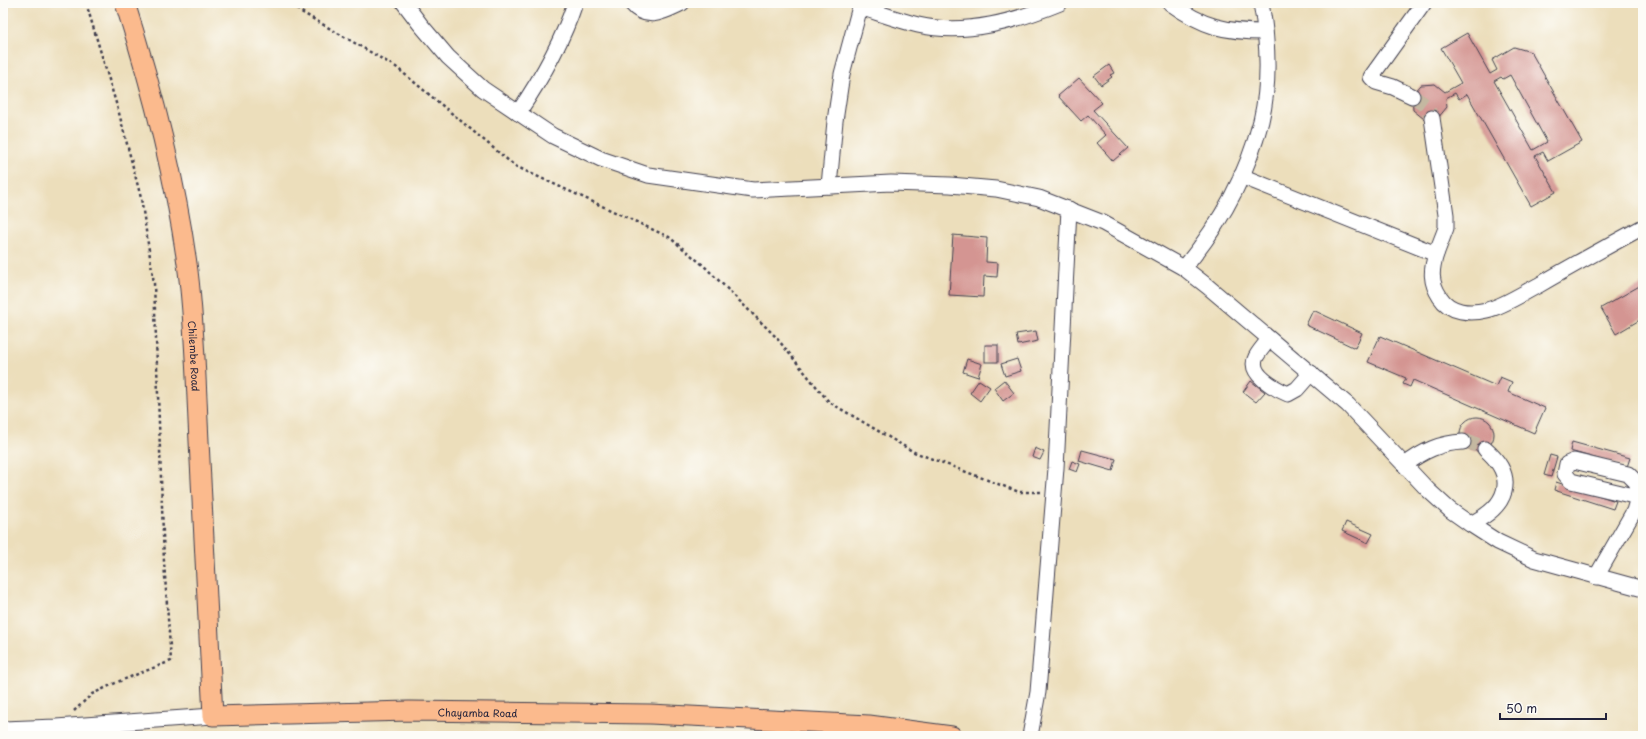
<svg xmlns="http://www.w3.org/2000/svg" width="1646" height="739" font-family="'Playpen Sans',sans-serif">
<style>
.building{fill:#d49592;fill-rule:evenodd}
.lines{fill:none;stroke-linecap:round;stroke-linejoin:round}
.minor-tunnel{stroke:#c4b8a1;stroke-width:15;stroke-dasharray:15 8;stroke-linecap:butt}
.minor-casing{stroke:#403e4e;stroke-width:17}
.major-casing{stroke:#403e4e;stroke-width:21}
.path{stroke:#403e4e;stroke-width:2.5;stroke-dasharray:3 3;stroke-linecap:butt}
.minor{stroke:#fff;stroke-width:15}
.major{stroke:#fbba8d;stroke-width:19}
.labels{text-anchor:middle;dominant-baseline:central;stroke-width:3;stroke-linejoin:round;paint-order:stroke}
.street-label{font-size:10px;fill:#22223b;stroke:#fdfcf7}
</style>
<rect width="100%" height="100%" fill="#fdfcf7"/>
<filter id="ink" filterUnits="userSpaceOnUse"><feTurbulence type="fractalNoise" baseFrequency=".025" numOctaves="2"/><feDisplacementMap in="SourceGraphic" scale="8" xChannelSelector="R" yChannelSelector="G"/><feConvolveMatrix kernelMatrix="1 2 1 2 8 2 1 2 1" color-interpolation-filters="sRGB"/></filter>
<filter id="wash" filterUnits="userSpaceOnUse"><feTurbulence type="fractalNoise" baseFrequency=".012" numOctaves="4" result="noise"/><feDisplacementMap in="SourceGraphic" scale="16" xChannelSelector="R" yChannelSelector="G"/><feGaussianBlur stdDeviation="0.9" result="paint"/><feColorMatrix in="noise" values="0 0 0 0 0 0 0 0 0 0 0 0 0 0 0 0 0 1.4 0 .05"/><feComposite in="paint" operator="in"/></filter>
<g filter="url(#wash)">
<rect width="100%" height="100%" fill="#ecdebb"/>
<g id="blocks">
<g class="building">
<path d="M 1467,33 L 1490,74 L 1497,70 L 1492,60 L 1514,47 L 1531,52 L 1582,142 L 1548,161 L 1543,152 L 1535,156 L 1556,192 L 1531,206 L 1467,94 L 1459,99 L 1455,93 L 1446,98 L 1447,107 L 1438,118 L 1424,119 L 1413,110 L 1412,95 L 1421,85 L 1435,84 L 1445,92 L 1461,83 L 1441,48 ZM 1510,75 L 1547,142 L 1533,150 L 1494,81 L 1501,77 L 1503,79 Z"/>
<path d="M 1109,65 L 1114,73 L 1110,75 L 1112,77 L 1101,85 L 1094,76 Z"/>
<path d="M 1079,78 L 1102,103 L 1093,110 L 1128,148 L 1113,161 L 1097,143 L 1106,135 L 1088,115 L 1081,121 L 1058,96 Z"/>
<path d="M 953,235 L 987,238 L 986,262 L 998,263 L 997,277 L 984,276 L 983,297 L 949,295 Z"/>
<path d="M 1643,284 L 1643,318 L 1616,334 L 1601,308 Z"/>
<path d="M 1313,310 L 1362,333 L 1355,348 L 1306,325 Z"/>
<path d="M 1036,331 L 1038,341 L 1018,345 L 1016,334 Z"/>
<path d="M 1380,336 L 1496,386 L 1500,377 L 1512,382 L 1508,392 L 1545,408 L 1534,433 L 1413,380 L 1410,387 L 1403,384 L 1406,378 L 1368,362 Z"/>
<rect x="985" y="345" width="13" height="17"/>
<path d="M 967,359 L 982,364 L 978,377 L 963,372 Z"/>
<path d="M 1017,359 L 1021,371 L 1005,376 L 1001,364 Z"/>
<path d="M 979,380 L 990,387 L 980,401 L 970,393 Z"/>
<path d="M 1004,380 L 1014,393 L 1003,401 L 994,388 Z"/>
<path d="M 1251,381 L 1265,392 L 1256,402 L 1243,392 Z"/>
<circle cx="1477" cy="434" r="17"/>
<path d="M 1572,442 L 1630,458 L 1627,467 L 1570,451 Z"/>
<path d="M 1035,448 L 1044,452 L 1040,460 L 1032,457 Z"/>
<path d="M 1082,450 L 1116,459 L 1113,471 L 1079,461 Z"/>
<path d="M 1550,455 L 1557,457 L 1551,477 L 1544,475 Z"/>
<path d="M 1072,461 L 1080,464 L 1077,472 L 1069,469 Z"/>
<path d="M 1556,482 L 1616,501 L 1613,509 L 1554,490 Z"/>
<path d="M 1346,522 L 1373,534 L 1368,543 L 1342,531 Z"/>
</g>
</g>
</g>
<g filter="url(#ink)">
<use href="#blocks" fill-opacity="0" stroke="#403e4e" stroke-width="1"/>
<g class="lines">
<g class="minor-tunnel">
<path d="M 1412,96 L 1426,106 L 1432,118"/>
<path d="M 1463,442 L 1470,442 L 1485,449"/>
</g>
<defs>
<g id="minor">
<path d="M 404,3 L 420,24 L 448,57 L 483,89 L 553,136 L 601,159 L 648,175 L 753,190 L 891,183 L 950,185 L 996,189 L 1039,198 L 1103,223 L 1184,268 L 1207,286 L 1348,405 L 1428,490 L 1450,510 L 1470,524 L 1498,542 L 1534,559 L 1643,589"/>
<path d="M 631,3 C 647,22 663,12 682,3"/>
<path d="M 1170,3 C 1203,27 1225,32 1265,32"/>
<path d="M 860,7 C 879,13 898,20 918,25 C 966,36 1016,21 1060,3"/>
<path d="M 1412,96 L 1393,87 L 1376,82 L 1371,77 L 1424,3"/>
<path d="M 518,113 C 541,79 562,43 575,3"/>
<path d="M 1432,118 L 1446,215 L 1446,228 L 1436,254"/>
<path d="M 1241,176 L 1436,254 C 1431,270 1430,282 1440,297 C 1450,313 1470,314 1487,310 C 1502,307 1525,292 1539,285 C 1573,265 1608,246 1643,227"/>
<path d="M 829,186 L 835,121 L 842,74 L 861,3"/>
<path d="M 1184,268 C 1219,226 1247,175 1261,121 C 1270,83 1268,41 1261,3"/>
<path d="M 1269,339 C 1265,345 1259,351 1256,357 C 1247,374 1276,389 1288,394 L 1297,389 L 1311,373"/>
<path d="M 1405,465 C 1423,451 1440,443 1463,442"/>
<path d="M 1470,524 C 1507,507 1519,478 1485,449"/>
<path d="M 1596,577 L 1634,511 L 1638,497 L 1637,483 L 1628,474 L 1574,461 L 1567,464 L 1565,474 L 1571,481 L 1638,497"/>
<path d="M 3,729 L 56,727 L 213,716"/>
<path d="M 1030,736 L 1038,692 L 1056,468 L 1069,209"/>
</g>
<g id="major">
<path id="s1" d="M 125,3 C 153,91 176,179 188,271 C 195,327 196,384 199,441 C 203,532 208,624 213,716 L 409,711 L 650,714 L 869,725 L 952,736"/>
</g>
</defs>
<use href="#minor" class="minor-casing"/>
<use href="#major" class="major-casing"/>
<g class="path">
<path d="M 286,3 L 396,67 L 515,166 L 669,237 L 703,265 L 775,336 L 829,402 L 914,452 L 1019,492 L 1041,492"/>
<path d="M 74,711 L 92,694 L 120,681 L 171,661 L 164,562 L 154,283 L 141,198 L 119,113 L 86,3"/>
</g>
<use href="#minor" class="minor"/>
<use href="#major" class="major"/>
</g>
</g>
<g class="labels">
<g class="street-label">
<text stroke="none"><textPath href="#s1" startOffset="361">Chilembe Road</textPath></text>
<text stroke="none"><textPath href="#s1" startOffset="986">Chayamba Road</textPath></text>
</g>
</g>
<rect width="1646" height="739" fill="none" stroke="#fdfcf7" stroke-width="16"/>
<path d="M1500 713v6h106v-6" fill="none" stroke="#22223b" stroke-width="2"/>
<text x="1506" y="713" font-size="12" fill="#22223b" stroke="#fdfcf7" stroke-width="3" paint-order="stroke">50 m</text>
</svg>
